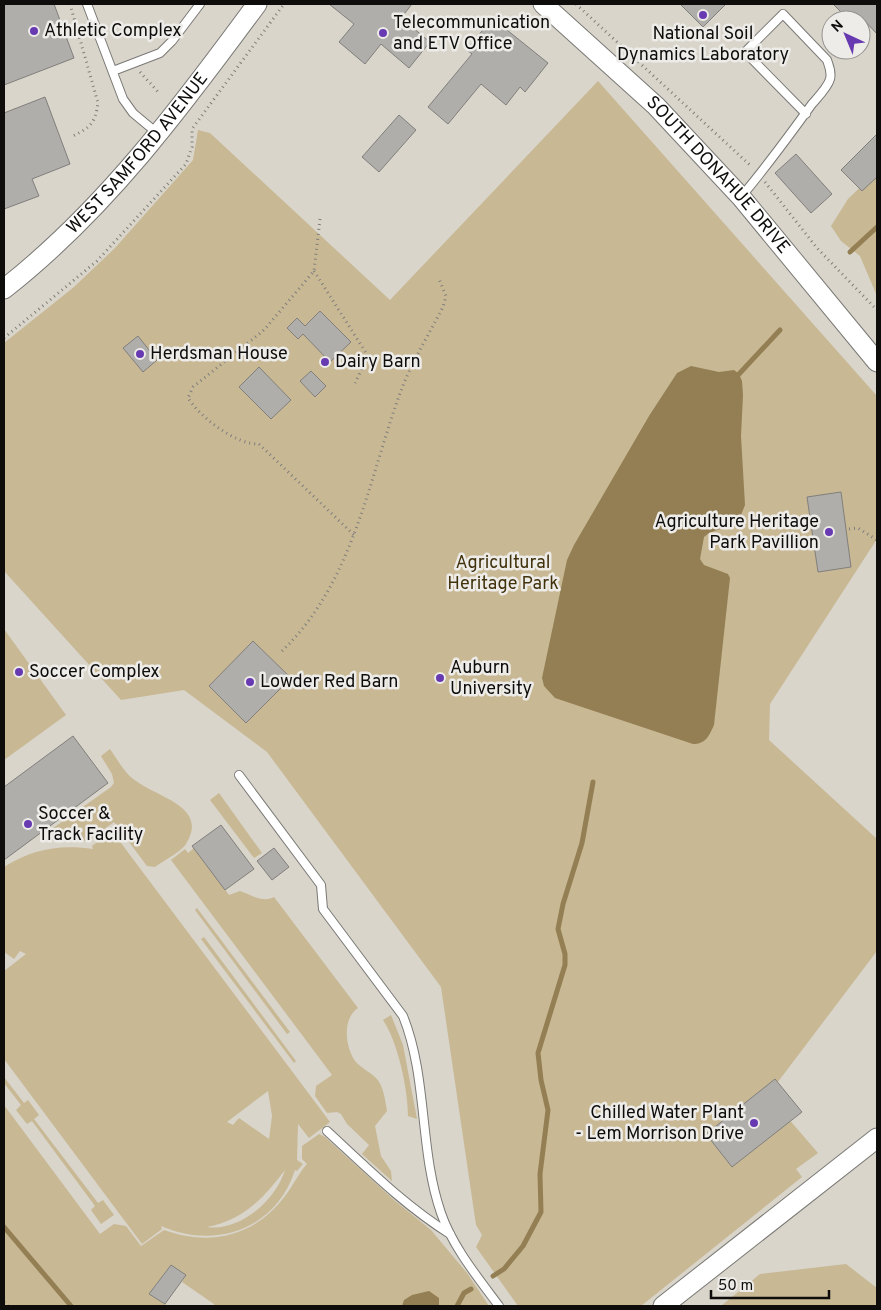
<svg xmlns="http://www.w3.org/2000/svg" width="881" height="1310" font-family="Overpass,sans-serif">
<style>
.built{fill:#d9d5ca;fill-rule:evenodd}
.green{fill:#c8b894;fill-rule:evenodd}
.water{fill:#937f53}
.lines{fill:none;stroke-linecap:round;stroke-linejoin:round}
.stream{stroke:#937f53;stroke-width:5}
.building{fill:#afaeab;stroke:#817f7c}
.service-casing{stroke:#7a7976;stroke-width:10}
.tertiary-casing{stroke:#7a7976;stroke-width:21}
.path{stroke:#7f7e7c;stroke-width:3;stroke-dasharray:1 4;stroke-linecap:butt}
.service{stroke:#fff;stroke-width:8}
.tertiary{stroke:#fff;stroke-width:19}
.poi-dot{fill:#683ab1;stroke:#eeece9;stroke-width:2}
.labels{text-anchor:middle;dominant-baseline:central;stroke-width:5;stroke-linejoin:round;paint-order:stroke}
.poi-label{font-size:18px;fill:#0e0d0c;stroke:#eeece9;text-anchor:start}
.street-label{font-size:18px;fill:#0e0d0c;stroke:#eeece9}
.park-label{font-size:18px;fill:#41320c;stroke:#eeece9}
</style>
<rect width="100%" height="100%" fill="#e0dfdb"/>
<path class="built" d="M 4,4 L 877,4 L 877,1306 L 4,1306 ZM 831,20 L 861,20 L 861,50 L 831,50 Z"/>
<g class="green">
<path d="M 598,81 L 877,396 L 877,539 L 770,704 L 769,740 L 877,839 L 877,951 L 768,1095 L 818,1153 L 796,1169 L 802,1177 L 641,1306 L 518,1306 L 476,1247 L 482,1235 L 476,1225 L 441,987 L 267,752 L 184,690 L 121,700 L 4,571 L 4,343 L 74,287 L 115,248 L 193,160 L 198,130 L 210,133 L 390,300 Z"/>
<path d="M 877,171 L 877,296 L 860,256 L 841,241 L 831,226 L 848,199 Z"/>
<path d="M 4,629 L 66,715 L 4,760 Z"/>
<path d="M 110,749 C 118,760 124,773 136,781 C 159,798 209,807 186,844 C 182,851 162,862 155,867 L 147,866 L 114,822 L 88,841 L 62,840 L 45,842 L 49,831 L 111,787 L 114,783 L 112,774 L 101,756 Z"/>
<path d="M 219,793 L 262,853 L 254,858 L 210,800 Z"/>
<path d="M 112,831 L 330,1122 L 309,1138 L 298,1124 L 297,1160 L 303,1164 L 297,1171 L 295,1170 C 276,1229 216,1250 161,1226 L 162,1229 L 142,1244 L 4,1059 L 4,971 L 26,954 L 20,951 L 14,959 L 4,952 L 4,867 C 32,849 60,844 93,849 L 92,846 ZM 268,1091 L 272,1116 L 269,1139 L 239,1118 L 233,1125 L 227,1122 ZM 285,1170 C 276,1200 240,1232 207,1227 C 211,1226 217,1225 222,1223 C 251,1213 267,1193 285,1170 Z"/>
<path d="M 194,848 L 229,895 L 240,891 C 252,895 262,903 274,897 L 358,1008 C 342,1019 345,1046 355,1061 C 361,1068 370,1072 376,1078 C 384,1086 385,1101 387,1111 L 375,1126 L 381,1156 L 391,1171 L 392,1181 L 362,1154 L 369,1145 L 347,1124 L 341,1114 L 337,1112 L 327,1113 L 315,1096 L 316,1086 L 332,1075 L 171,860 L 185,849 L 188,853 Z"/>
<path d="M 197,908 L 290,1032 L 287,1034 L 195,910 Z"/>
<path d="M 204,937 L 296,1061 L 294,1063 L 201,939 Z"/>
<path d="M 391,1015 L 403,1045 L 417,1119 L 408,1116 C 408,1090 398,1042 383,1020 Z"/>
<path d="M 4,1077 L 24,1103 L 28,1100 L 39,1115 L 34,1119 L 98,1203 L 103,1200 L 114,1215 L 101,1224 L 91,1210 L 95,1206 L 32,1121 L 27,1124 L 16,1110 L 21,1105 L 4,1083 Z"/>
<path d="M 4,1105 L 100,1234 L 114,1224 L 126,1226 L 141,1246 L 164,1230 C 211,1247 255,1236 285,1196 C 293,1186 298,1174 307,1164 L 302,1159 L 302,1146 L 319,1134 L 325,1137 L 394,1200 L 431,1230 L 467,1273 L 489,1306 L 214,1306 L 214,1304 L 182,1282 L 186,1275 L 171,1265 L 149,1294 L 168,1306 L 4,1306 Z"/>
<path d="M 846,1264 L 877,1288 L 877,1306 L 721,1306 L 760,1274 Z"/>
</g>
<g class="water">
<path d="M 691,366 L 719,372 L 734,370 L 739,374 L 742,381 L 743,395 L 741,436 L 745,505 L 739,520 L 734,524 L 709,533 L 704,537 L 700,559 L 704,565 L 728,574 L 730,578 L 714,725 C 709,736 706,744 693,744 L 555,698 L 544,686 L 542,678 L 567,560 L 574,545 L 649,416 L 677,373 Z"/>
<path d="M 429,1291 L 439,1298 L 439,1306 L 402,1306 L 404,1300 L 412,1295 Z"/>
</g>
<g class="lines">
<g class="stream">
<path d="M 850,252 L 877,227"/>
<path d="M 739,374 L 780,330"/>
<path d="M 4,1227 L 71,1306"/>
<path d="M 493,1276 L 504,1269 L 523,1246 L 541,1212 L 540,1174 L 548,1110 L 541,1080 L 538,1053 L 565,965 L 565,954 L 558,929 L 563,904 L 582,843 L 593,782"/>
<path d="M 457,1306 L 464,1293 L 471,1289"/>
</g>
</g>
<g class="building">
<path d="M 4,4 L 54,4 L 74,58 L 4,85 Z"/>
<path d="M 329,4 L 412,4 L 401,18 L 430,42 L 409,68 L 381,44 L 365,64 L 339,42 L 354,24 Z"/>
<path d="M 680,4 L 726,4 L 703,27 Z"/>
<path d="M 833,4 L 877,4 L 877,34 L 864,20 L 849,20 Z"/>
<path d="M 492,18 L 548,63 L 525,92 L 520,87 L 506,105 L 481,84 L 448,124 L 428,107 L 472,54 L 467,50 Z"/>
<path d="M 45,97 L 70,164 L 32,179 L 39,196 L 4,209 L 4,113 Z"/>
<path d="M 399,115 L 416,130 L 379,172 L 362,157 Z"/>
<path d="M 877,134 L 877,177 L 862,191 L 841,170 Z"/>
<path d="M 796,154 L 832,194 L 811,213 L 775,173 Z"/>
<path d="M 320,311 L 351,342 L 330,362 L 303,334 L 298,339 L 287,328 L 297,318 L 305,326 Z"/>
<path d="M 138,336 L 157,360 L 143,372 L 123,348 Z"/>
<path d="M 259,367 L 291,400 L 271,419 L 239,387 Z"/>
<path d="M 311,371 L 326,386 L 315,397 L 300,381 Z"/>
<path d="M 841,492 L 851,567 L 818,572 L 807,497 Z"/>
<path d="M 253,641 L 291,678 L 246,723 L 209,686 Z"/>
<path d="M 73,736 L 108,783 L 4,860 L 4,787 Z"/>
<path d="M 221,825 L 254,869 L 225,890 L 192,846 Z"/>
<path d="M 274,848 L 289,867 L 272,880 L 257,861 Z"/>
<path d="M 775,1079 L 802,1112 L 732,1167 L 706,1134 Z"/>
<path d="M 171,1265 L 186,1275 L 165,1304 L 149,1294 Z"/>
</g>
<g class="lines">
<defs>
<g id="service">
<path d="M 87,4 L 123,99 L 133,113 L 157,133"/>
<path d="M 113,71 L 160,53 L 172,41 L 200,4"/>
<path d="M 741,197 C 766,167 789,136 812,104 C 818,97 828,87 830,79 C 832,72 829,66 827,60 L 783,14 L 745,52 L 806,114"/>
<path d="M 239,775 L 321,885 L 323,909 L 403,1016 C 428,1078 419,1150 441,1213 C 452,1246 479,1279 499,1306"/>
<path d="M 327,1131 C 366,1167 405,1206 450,1234"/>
</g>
<g id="tertiary">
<path id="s1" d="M 543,4 L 656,106 L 741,197 L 877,362"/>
<path id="s2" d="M 4,289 C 105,210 182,106 257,4"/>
<path d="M 663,1306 L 877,1138"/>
</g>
</defs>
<use href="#service" class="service-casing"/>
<use href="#tertiary" class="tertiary-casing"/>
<g class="path">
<path d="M 70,4 L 98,103 C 95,123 91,127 73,136"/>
<path d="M 576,4 L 752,167"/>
<path d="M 140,72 L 159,93"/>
<path d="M 765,182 L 817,248 L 877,310"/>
<path d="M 320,219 L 314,271 L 264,330 L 193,387 L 188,398 C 200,417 236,445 259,444 L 354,535"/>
<path d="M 314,271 L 368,356 L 355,383"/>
<path d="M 4,338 L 97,261 L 186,164 L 192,147 L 192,129 L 284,4"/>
<path d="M 849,529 L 858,528 L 877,540"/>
<path d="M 282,651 C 352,584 368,483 399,396 C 410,365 428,336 443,307 L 446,296 L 439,279"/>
<path d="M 4,1302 L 8,1306"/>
</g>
<use href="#service" class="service"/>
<use href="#tertiary" class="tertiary"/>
</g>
<g class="poi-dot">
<circle cx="703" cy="15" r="5"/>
<circle cx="34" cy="31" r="5"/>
<circle cx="383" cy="33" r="5"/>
<circle cx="140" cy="354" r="5"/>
<circle cx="325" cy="362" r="5"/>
<circle cx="829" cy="532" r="5"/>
<circle cx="19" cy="672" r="5"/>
<circle cx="440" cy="678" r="5"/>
<circle cx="250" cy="682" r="5"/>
<circle cx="28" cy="824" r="5"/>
<circle cx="754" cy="1123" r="5"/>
</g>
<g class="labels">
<g class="poi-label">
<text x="393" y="23">Telecommunication<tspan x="393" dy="21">and ETV Office</tspan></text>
<text x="44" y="31">Athletic Complex</text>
<text x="703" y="34" text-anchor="middle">National Soil<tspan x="703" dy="21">Dynamics Laboratory</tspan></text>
<text x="150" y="354">Herdsman House</text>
<text x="335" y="362">Dairy Barn</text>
<text x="819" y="522" text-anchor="end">Agriculture Heritage<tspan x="819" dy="21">Park Pavillion</tspan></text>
<text x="450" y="668">Auburn<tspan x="450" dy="21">University</tspan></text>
<text x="29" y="672">Soccer Complex</text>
<text x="260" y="682">Lowder Red Barn</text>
<text x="38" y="814">Soccer &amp;<tspan x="38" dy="21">Track Facility</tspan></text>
<text x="744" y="1113" text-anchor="end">Chilled Water Plant<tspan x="744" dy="21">- Lem Morrison Drive</tspan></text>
</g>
<g class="street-label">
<text stroke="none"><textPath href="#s2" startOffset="191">WEST SAMFORD AVENUE</textPath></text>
<text stroke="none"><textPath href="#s1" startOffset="245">SOUTH DONAHUE DRIVE</textPath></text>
</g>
<g class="park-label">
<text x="503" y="563">Agricultural<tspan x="503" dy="21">Heritage Park</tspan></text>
</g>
</g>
<rect width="881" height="1310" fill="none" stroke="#0e0d0c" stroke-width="10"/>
<g transform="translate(846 35) rotate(316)"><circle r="24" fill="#eeece9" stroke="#949391"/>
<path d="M0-4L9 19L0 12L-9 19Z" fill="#683ab1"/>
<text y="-8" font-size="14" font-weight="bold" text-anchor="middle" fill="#0e0d0c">N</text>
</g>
<path d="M711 1290v8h118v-8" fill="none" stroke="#0e0d0c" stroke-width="2.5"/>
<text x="718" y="1290" font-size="15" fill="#0e0d0c" stroke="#eeece9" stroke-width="4" paint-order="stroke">50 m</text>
</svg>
